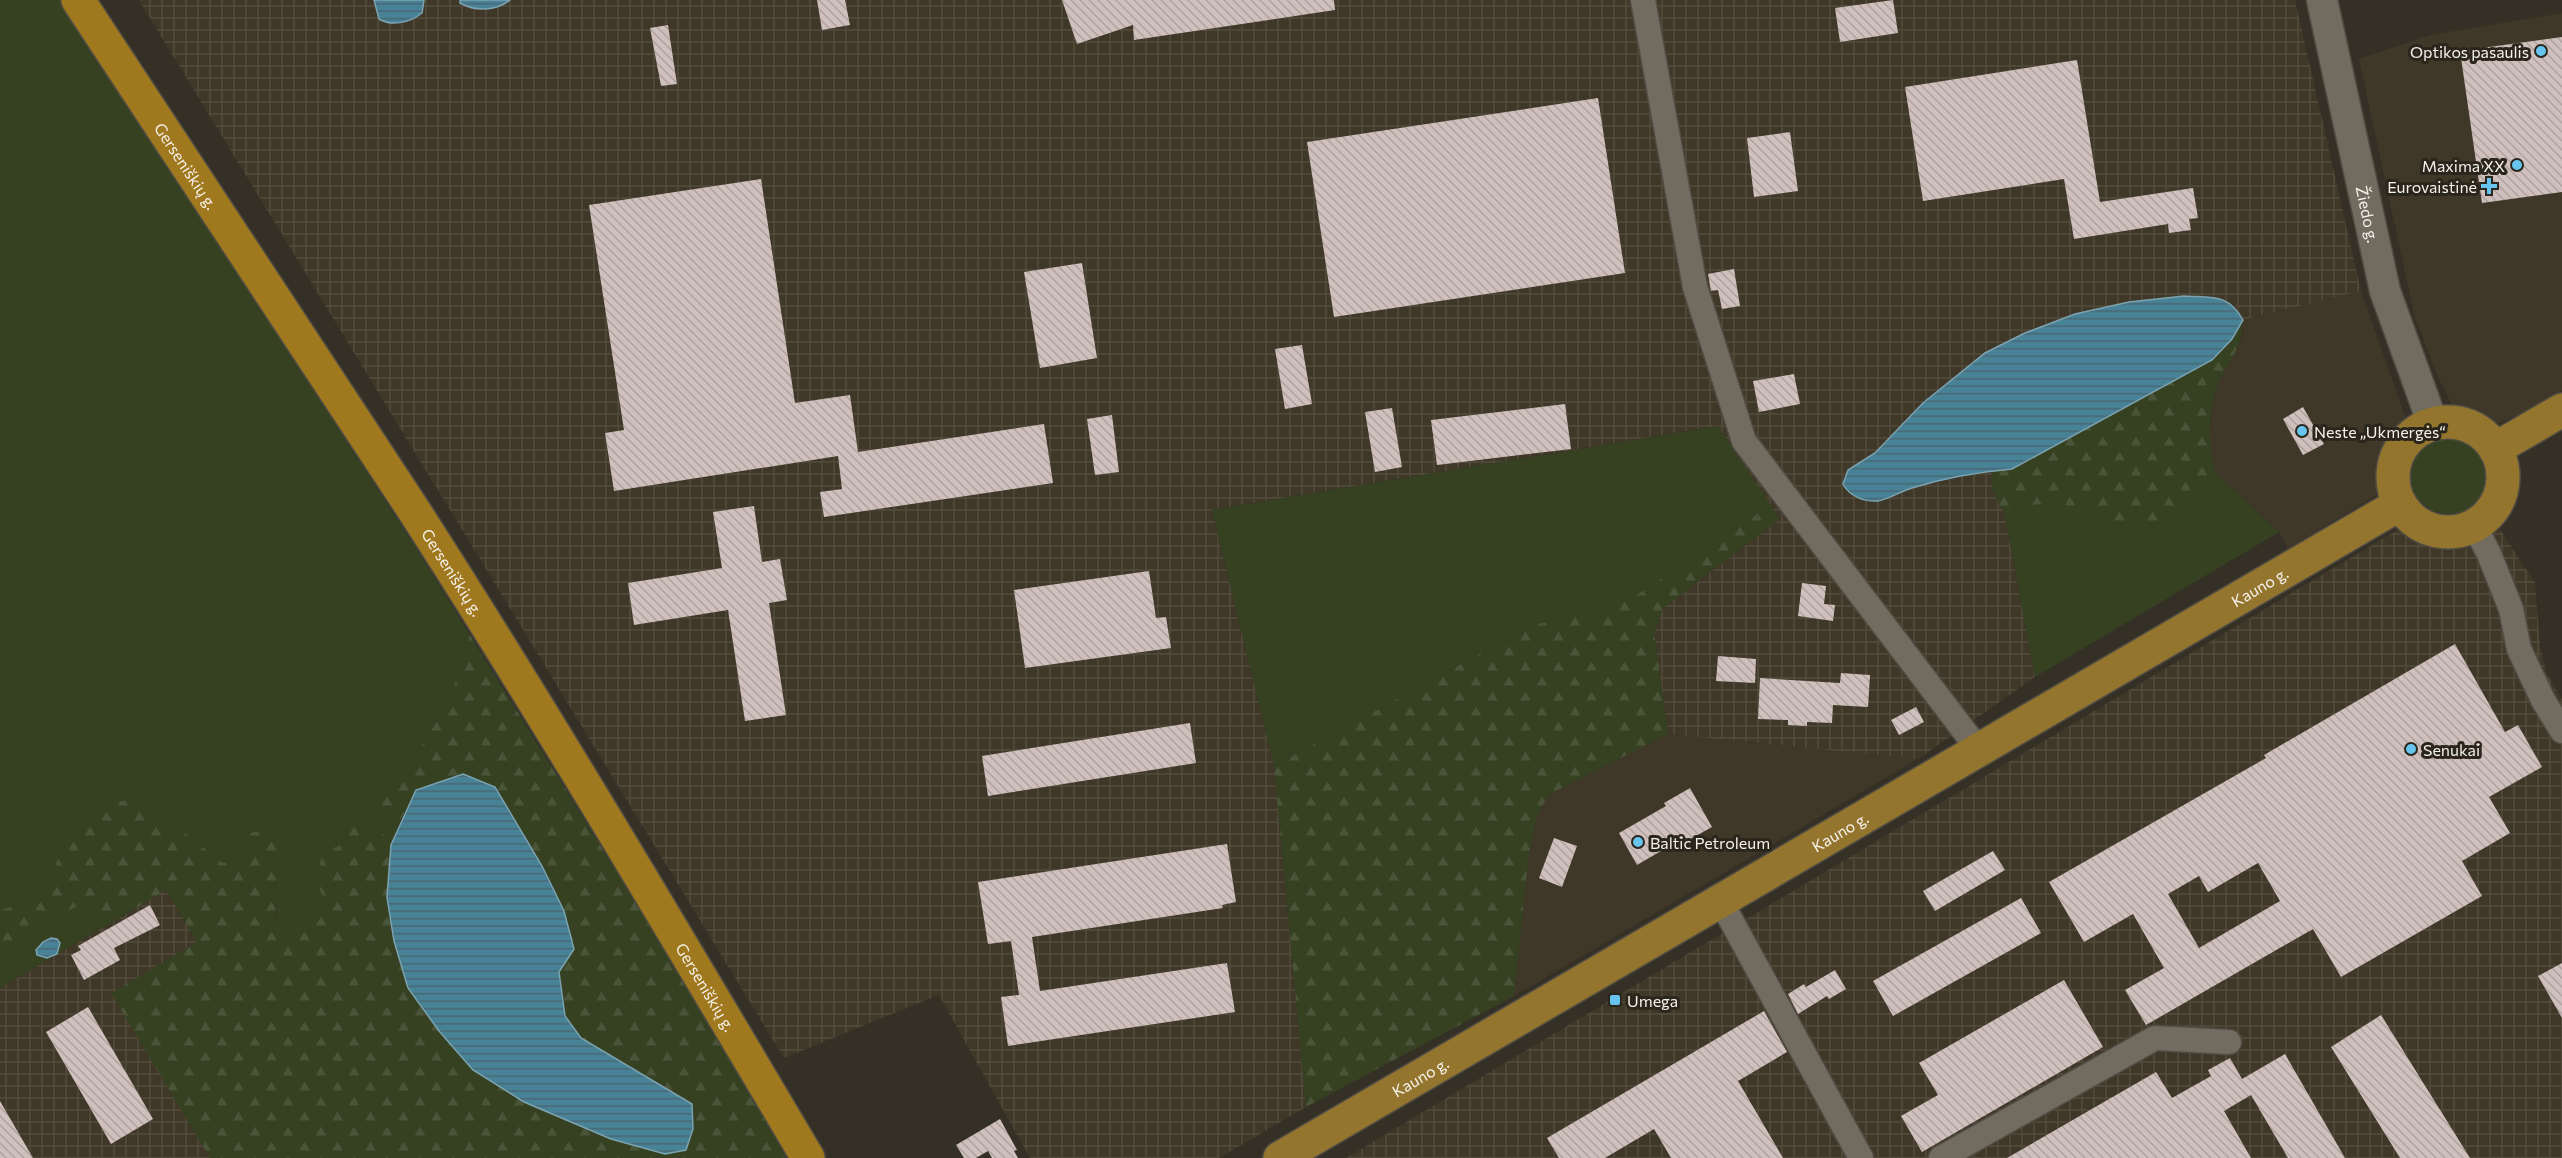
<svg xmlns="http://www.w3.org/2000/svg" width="2562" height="1158" font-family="Commissioner,sans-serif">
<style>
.built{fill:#3f3727}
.industrial{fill:url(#industrial-grid)}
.green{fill:#364122}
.forest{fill:url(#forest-firs)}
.water{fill:url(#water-rules);stroke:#7ca3b0;stroke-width:1.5}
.building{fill:url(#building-back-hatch);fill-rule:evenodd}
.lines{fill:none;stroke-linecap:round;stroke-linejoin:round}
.minor-casing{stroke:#504c43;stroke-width:27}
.tertiary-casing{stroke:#504c43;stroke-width:33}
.primary-casing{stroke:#504c43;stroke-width:36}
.trunk-casing{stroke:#504c43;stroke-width:36}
.minor{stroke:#716b60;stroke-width:24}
.tertiary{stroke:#716b60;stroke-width:30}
.primary{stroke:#94752e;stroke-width:33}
.trunk{stroke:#a0781d;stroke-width:33}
.poi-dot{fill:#66c4ef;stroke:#2b261c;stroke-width:2}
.labels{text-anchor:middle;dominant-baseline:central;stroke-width:6;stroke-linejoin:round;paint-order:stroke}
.poi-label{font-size:16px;fill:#f5f1eb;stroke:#2b261c;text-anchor:start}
.street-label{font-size:16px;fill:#f5f1eb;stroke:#2b261c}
</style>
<defs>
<pattern id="industrial-grid" width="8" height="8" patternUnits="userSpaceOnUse" patternTransform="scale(1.5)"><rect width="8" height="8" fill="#3f3727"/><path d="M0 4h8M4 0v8" fill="none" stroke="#524b3c"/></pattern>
<pattern id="forest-firs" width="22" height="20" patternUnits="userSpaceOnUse" patternTransform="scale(1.5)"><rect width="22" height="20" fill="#364122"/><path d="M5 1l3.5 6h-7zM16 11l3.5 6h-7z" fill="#4a5438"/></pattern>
<pattern id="water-rules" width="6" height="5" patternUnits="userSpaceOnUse" patternTransform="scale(1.5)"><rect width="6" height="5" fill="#488297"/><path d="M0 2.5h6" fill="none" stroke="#496873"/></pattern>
<pattern id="building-back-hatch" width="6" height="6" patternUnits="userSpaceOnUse" patternTransform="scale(1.5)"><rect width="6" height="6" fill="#d0c0bd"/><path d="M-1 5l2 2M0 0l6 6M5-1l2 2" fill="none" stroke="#aea29f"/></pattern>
</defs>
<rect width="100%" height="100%" fill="#353026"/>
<g class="built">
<path d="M 2562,13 L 2562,391 L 2535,407 L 2500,423 L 2491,422 L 2472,417 L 2452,405 L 2438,377 L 2415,318 L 2359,59 L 2430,35 Z"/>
<path d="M 2361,291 L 2406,419 L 2389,455 L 2383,481 L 2376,495 L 2288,549 L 2279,532 L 2215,472 L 2209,445 L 2212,407 L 2217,386 L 2243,335 L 2243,320 Z"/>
<path d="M 1668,734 L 1918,759 L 1514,996 L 1529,853 L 1538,813 L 1550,794 Z"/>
</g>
<g class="industrial">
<path d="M 139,0 L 2295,0 L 2361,291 L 2243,320 L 2234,305 L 2218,298 L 2184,296 L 2129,302 L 2075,314 L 1985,353 L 1923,403 L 1875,453 L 1848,470 L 1877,501 L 1913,488 L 1992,470 L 1992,488 L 2005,516 L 2035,677 L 1918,759 L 1668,734 L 1654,632 L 1663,608 L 1779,520 L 1717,426 L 1212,510 L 1274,766 L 1306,1107 L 1219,1158 L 1030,1158 L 939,995 L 784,1058 Z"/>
<path d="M 2496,523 L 2535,583 L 2540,645 L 2546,672 L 2562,699 L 2562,1158 L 1346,1158 L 2399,529 L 2444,541 L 2463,539 Z"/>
<path d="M 166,890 L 197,942 L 112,993 L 210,1158 L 0,1158 L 0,988 Z"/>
</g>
<g class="green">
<path d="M 0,0 L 60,0 L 418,551 L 470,635 L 455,683 L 426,741 L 370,800 L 401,819 L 391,845 L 376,824 L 350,821 L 338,847 L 325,901 L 310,920 L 280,934 L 274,899 L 277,869 L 290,846 L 242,855 L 223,863 L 170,821 L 54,871 L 40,900 L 0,910 Z"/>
<path d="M 1718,426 L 1771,505 L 1638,594 L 1596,611 L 1554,619 L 1529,627 L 1274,766 L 1212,510 Z"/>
<circle cx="2449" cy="475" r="39"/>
<path d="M 2215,472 L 2279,532 L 2035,677 L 2005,516 C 2044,488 2095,515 2135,527 L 2202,487 Z"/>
<path d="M 75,907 L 117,919 L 0,988 L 0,950 Z"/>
</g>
<g class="forest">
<path d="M 2243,320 C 2243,348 2228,360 2218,384 C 2207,413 2209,443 2215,472 C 2198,492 2177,516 2152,526 C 2141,530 2130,526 2120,522 C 2083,511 2040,491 2005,516 L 1992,488 L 1992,470 L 2012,469 L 2232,339 Z"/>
<path d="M 1771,505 L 1779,520 L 1663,608 L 1654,632 L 1668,734 L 1550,794 L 1538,813 L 1529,853 L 1514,996 L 1306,1107 L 1274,766 L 1529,627 L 1554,619 L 1596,611 L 1638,594 Z"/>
<path d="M 470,635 L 794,1158 L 210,1158 L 111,993 L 197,942 L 166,890 L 117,919 L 75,907 L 0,950 L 0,910 L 40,900 L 68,836 L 97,806 L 132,799 L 170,821 L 223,863 L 242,855 L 247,833 L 265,831 L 290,846 C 272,877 270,899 281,933 L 310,920 L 325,901 L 315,880 L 324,849 L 338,847 L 350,821 L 376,824 L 391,845 L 387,897 L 394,941 L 408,988 L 439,1031 L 473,1070 L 524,1102 L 611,1139 L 665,1154 L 692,1104 L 581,1038 L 565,1016 L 559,972 L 574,949 L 463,774 L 417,790 L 401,819 L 370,800 L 426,741 L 455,683 Z"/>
</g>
<g class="water">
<path d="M 374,0 L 424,0 L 422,13 C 411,22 392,27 379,19 Z"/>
<path d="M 460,0 L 510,0 C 496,11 476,12 460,3 Z"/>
<path d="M 2184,296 C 2212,298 2228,293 2243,320 L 2232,339 L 2212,360 L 2012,469 C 1979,472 1944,478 1912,488 C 1901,491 1889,499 1878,501 C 1864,502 1849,496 1843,484 L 1848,470 L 1875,453 L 1923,403 L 1985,353 L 2025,333 L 2075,314 L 2129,302 Z"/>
<path d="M 463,774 L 495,787 L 542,866 L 564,911 L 574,949 L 559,972 L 565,1016 L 581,1038 L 692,1104 L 693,1129 L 686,1150 L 665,1154 L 611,1139 L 524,1102 L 473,1070 L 439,1031 L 408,988 L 394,941 L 387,897 L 391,845 L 416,790 Z"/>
<path d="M 51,938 L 57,939 L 60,943 L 57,954 L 47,958 L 37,955 L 36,950 L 43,942 Z"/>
</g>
<g class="building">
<path d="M 817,0 L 845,0 L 850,25 L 822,30 Z"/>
<path d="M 1062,0 L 1334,0 L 1335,10 L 1134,40 L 1133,25 L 1077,44 Z"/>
<path d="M 1893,0 L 1898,33 L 1840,42 L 1835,8 Z"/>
<path d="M 668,25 L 677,84 L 661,86 L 650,28 Z"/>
<path d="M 2562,37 L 2562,192 L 2482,203 L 2460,51 Z"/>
<path d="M 2077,60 L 2100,202 L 2193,188 L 2198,218 L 2189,219 L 2191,230 L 2169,233 L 2168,224 L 2074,239 L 2064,179 L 1923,201 L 1905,87 Z"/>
<path d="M 1598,98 L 1625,273 L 1334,317 L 1307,142 Z"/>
<path d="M 1790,132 L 1798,191 L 1754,197 L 1747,138 Z"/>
<path d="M 761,179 L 795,403 L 850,395 L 858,452 L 1044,424 L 1053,483 L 824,517 L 820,492 L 842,489 L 838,456 L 614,491 L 605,433 L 624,430 L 589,205 Z"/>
<path d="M 1082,263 L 1097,358 L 1040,368 L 1024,272 Z"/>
<path d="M 1734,269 L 1740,306 L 1722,309 L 1718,290 L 1711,291 L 1708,274 Z"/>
<path d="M 1302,345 L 1312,404 L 1285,409 L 1275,349 Z"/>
<path d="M 1794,374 L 1800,404 L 1759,412 L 1753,381 Z"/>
<path d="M 1565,404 L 1571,449 L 1437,465 L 1431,420 Z"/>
<path d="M 2303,407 L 2324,444 L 2303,455 L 2283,419 Z"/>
<path d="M 1392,408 L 1402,467 L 1375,472 L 1365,412 Z"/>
<path d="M 1112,415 L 1119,472 L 1095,475 L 1087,419 Z"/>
<path d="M 754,506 L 762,562 L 780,559 L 787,600 L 769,603 L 786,715 L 745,721 L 728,610 L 634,625 L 628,583 L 722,568 L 713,512 Z"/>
<path d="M 1149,571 L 1156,618 L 1166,617 L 1171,648 L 1025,668 L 1014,590 Z"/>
<path d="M 1802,583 L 1826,586 L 1824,604 L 1835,605 L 1833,621 L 1798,616 Z"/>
<path d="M 2455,644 L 2505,732 L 2518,725 L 2542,767 L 2489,797 L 2510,833 L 2462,861 L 2482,896 L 2341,977 L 2313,929 L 2146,1025 L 2125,990 L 2164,968 L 2133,914 L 2084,942 L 2049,882 L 2266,758 L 2264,755 ZM 2258,863 L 2280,901 L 2199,948 L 2168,894 L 2199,876 L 2208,892 Z"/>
<path d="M 1718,656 L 1756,659 L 1755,683 L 1716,681 Z"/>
<path d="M 1841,673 L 1870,675 L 1868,707 L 1833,705 L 1832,723 L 1807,722 L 1807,726 L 1788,725 L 1788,720 L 1758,719 L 1760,678 L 1840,683 Z"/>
<path d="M 1916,707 L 1924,722 L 1899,735 L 1891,720 Z"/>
<path d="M 1190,723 L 1196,763 L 988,796 L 982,756 Z"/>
<path d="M 1690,788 L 1712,827 L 1687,841 L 1685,837 L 1637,865 L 1619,833 L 1666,806 L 1664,803 Z"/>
<path d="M 1554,838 L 1577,846 L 1562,887 L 1539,878 Z"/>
<path d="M 1227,844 L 1236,902 L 1222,905 L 1223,908 L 1032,937 L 1040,991 L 1227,963 L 1235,1012 L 1008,1046 L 1001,997 L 1019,995 L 1011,941 L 988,944 L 978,882 Z"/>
<path d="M 1993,851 L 2005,870 L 1935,911 L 1923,891 Z"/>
<path d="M 2021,898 L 2041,933 L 1893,1016 L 1873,981 Z"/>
<path d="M 150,905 L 160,925 L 114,948 L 120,960 L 84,980 L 71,955 L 81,950 L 78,946 Z"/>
<path d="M 2562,963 L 2562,1018 L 2538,976 Z"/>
<path d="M 1835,970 L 1846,989 L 1829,999 L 1827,996 L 1798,1014 L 1788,994 L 1804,984 L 1806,987 Z"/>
<path d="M 2064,980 L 2103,1047 L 1922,1152 L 1901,1116 L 1938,1095 L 1919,1063 Z"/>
<path d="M 88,1007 L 153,1119 L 111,1144 L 46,1032 Z"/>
<path d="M 1764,1011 L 1787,1052 L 1738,1081 L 1783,1158 L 1671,1158 L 1654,1129 L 1605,1158 L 1559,1158 L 1547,1138 Z"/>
<path d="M 2381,1015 L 2470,1158 L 2400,1158 L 2331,1047 Z"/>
<path d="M 2285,1054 L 2345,1158 L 2288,1158 L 2251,1095 L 2224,1111 L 2251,1158 L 2007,1158 L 2156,1072 L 2172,1098 L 2211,1076 L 2208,1070 L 2230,1058 L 2242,1079 Z"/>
<path d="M 0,1101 L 33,1158 L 0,1158 Z"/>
<path d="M 1000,1119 L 1017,1150 L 1014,1151 L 1018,1158 L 992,1158 L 988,1151 L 976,1158 L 964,1158 L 956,1145 Z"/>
</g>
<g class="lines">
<defs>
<g id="minor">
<path d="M 1643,0 L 1695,287 L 1744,441 L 1978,749"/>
<path d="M 2474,525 L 2489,554 L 2511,609 L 2519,649 L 2543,700 L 2562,731"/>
<path d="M 1720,900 L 1861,1158"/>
<path d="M 1941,1158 L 2155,1038 L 2229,1042"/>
</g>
<g id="tertiary">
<path id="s1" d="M 2322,0 L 2385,291 L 2433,424"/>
</g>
<g id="primary">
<circle cx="2448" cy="477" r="55"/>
<path d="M 2495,449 L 2562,410"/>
<path id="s2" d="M 1280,1158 L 2400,504"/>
</g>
<g id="trunk">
<path id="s3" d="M 78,0 C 188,170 301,336 411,506 C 549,720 678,939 808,1158"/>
</g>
</defs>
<use href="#minor" class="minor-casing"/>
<use href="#tertiary" class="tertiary-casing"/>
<use href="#primary" class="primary-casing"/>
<use href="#trunk" class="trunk-casing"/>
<use href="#minor" class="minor"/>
<use href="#tertiary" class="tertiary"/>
<use href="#primary" class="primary"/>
<use href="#trunk" class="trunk"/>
</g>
<g class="poi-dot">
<circle cx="2541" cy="51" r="6"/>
<circle cx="2517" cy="165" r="6"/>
<path d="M2486 177h6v6h6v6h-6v6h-6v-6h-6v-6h6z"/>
<circle cx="2302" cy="431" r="6"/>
<circle cx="2411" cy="749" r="6"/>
<circle cx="1638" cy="842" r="6"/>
<rect x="1609" y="994" width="12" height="12" rx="3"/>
</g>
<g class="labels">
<g class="poi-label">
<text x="2529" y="51" text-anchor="end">Optikos pasaulis</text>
<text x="2505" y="165" text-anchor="end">Maxima XX</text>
<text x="2477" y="186" text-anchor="end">Eurovaistinė</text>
<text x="2314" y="431">Neste „Ukmergės“</text>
<text x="2423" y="749">Senukai</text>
<text x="1650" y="842">Baltic Petroleum</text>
<text x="1627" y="1000">Umega</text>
</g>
<g class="street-label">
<text stroke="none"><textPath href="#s3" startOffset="198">Gerseniškių g.</textPath></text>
<text stroke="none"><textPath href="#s1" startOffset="219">Žiedo g.</textPath></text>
<text stroke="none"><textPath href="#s3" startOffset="684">Gerseniškių g.</textPath></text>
<text stroke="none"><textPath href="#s2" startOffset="1134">Kauno g.</textPath></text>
<text stroke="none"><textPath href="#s2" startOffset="648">Kauno g.</textPath></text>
<text stroke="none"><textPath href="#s3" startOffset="1170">Gerseniškių g.</textPath></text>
<text stroke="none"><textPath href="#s2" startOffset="162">Kauno g.</textPath></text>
</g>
</g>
</svg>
